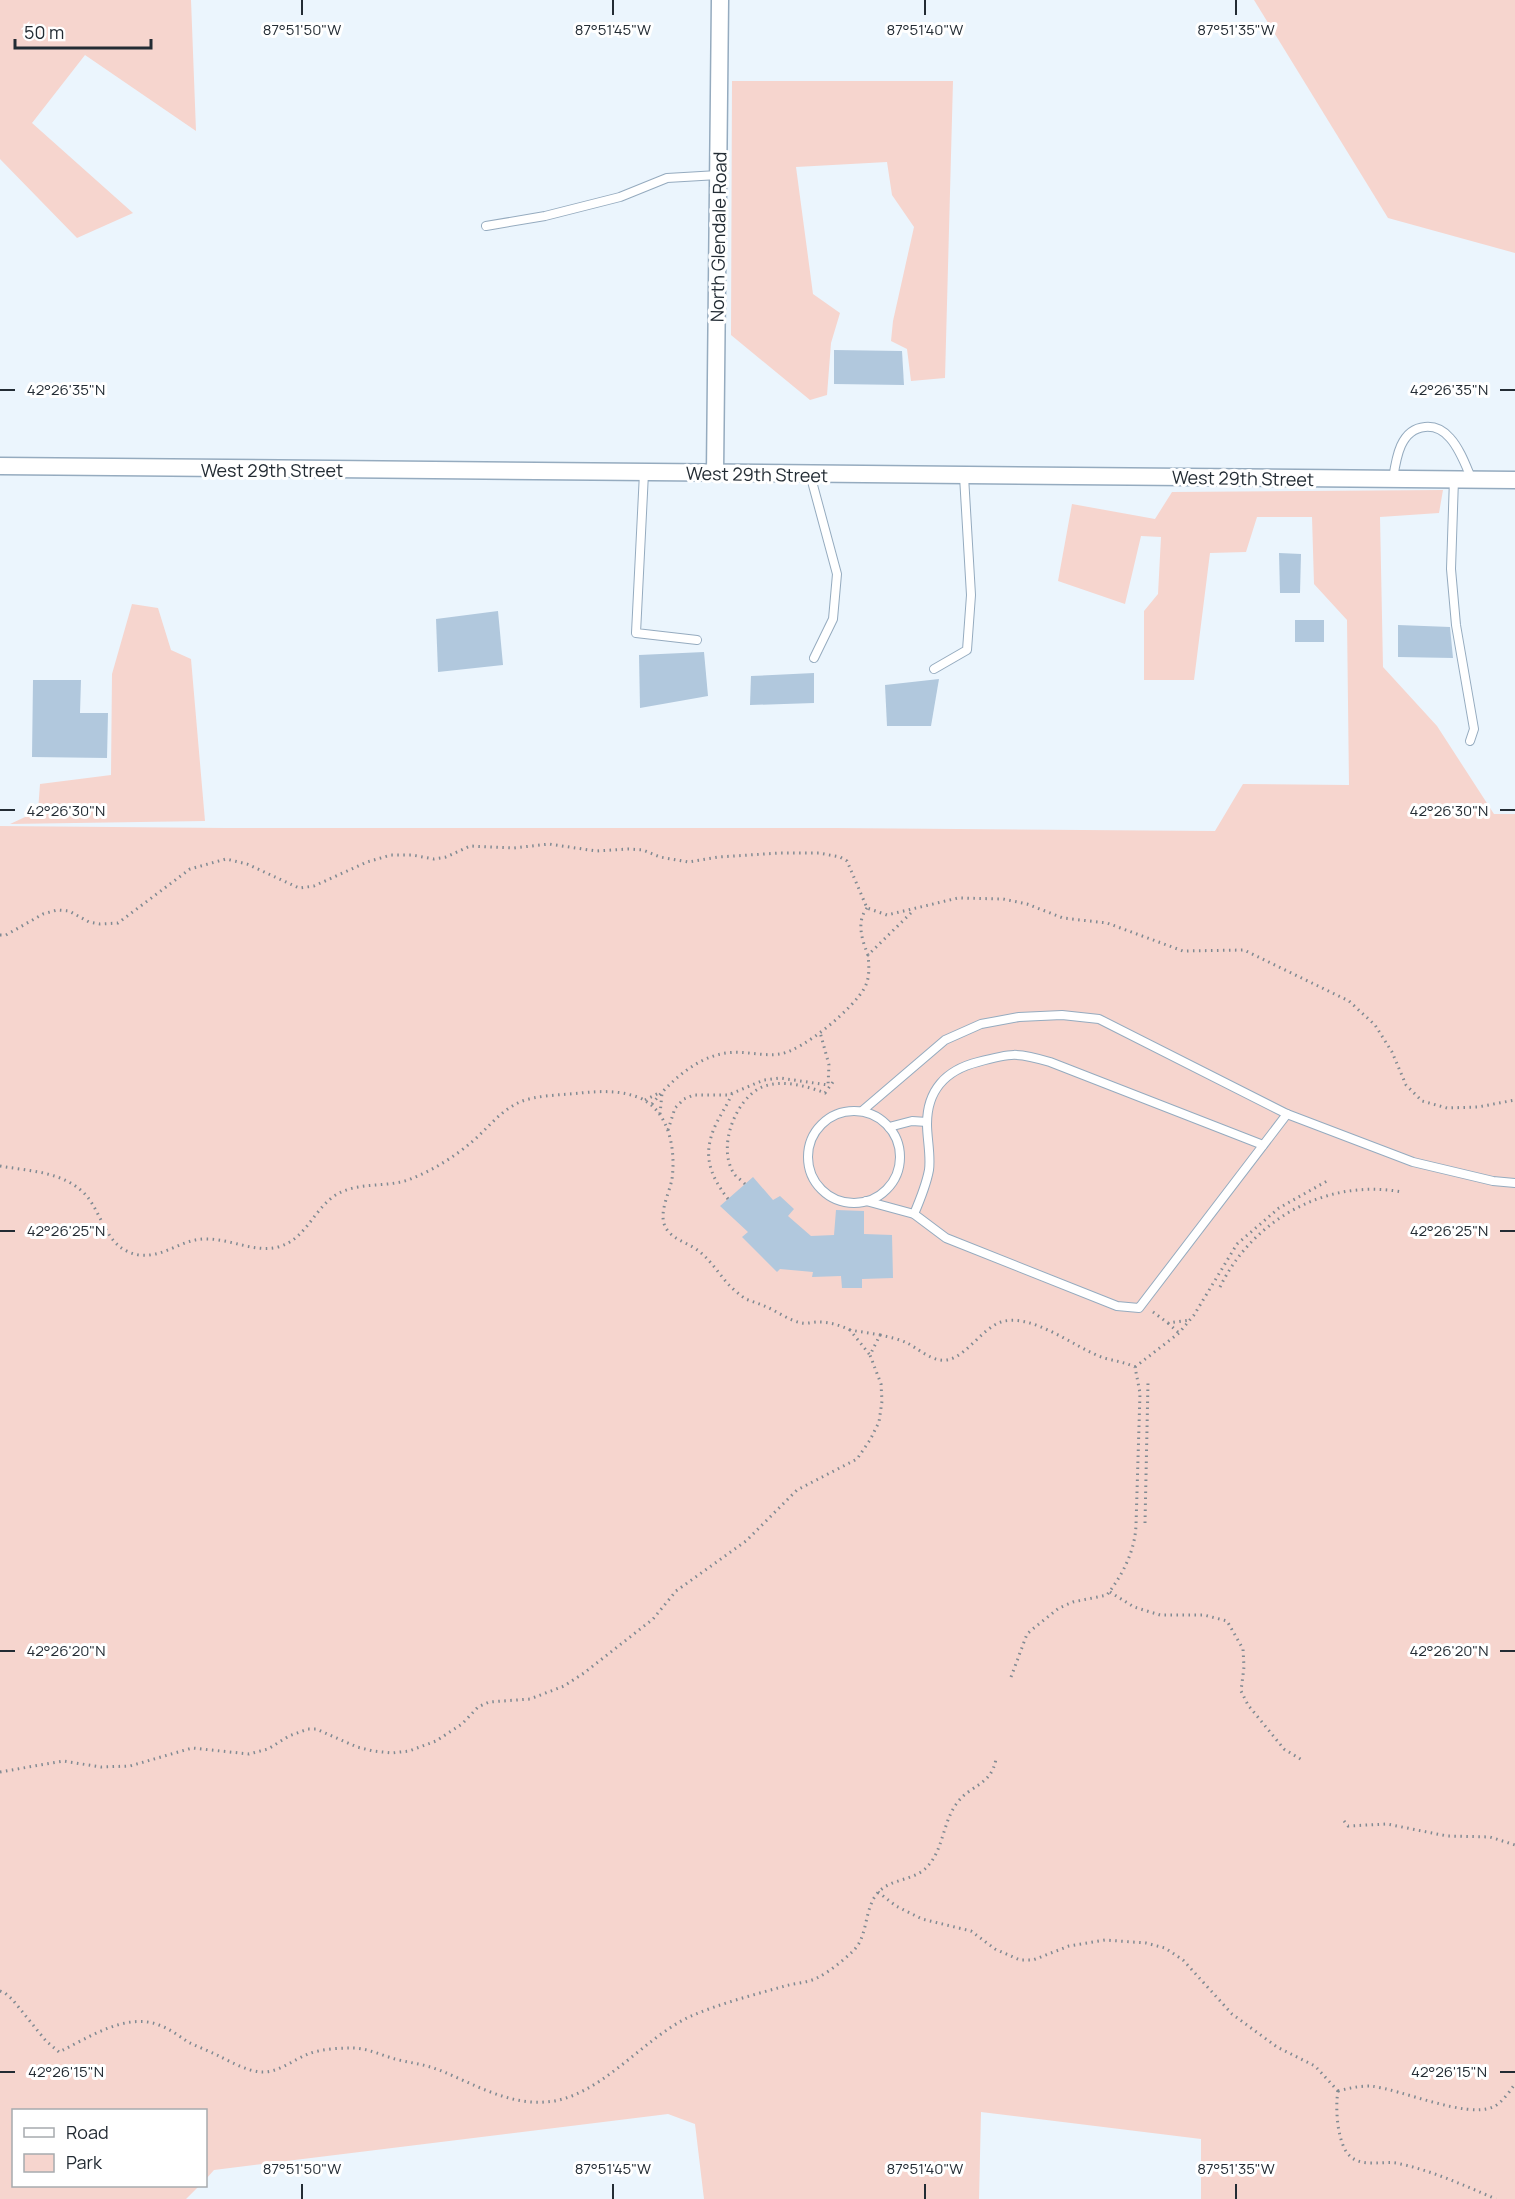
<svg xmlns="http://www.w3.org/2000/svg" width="1515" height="2199" font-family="Manrope,sans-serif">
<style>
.green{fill:#f6d5ce}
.building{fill:#b1c8dd}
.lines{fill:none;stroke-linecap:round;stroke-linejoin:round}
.lane-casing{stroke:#95abbf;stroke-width:10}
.street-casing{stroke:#95abbf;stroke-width:19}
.path{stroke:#808a92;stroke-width:3;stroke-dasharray:1.5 4.5;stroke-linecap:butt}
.lane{stroke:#fff;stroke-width:8}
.street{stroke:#fff;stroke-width:16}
.ticks{fill:none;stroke:#232c34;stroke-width:2}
.labels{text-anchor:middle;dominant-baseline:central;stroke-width:6;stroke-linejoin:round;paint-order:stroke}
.street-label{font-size:18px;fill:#232c34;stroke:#fff}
.ticks-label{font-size:15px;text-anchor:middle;fill:#232c34;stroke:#fff;stroke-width:6;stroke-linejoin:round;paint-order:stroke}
</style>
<rect width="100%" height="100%" fill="#ebf5fd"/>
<g class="green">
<path d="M 0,0 L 191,0 L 196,131 L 85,55 L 32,123 L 133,213 L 77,238 L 0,159 Z"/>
<path d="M 1254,0 L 1515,0 L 1515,253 L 1388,218 Z"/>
<path d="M 732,81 L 953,81 L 945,378 L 911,381 L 907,349 L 891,341 L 893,321 L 914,227 L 892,195 L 887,162 L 796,167 L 813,294 L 840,313 L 831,343 L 827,395 L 810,400 L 731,335 Z"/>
<path d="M 1443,490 L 1439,513 L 1380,517 L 1383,667 L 1437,726 L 1494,814 L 1515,814 L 1515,2199 L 1201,2199 L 1201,2139 L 981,2112 L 979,2199 L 704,2199 L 695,2124 L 668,2114 L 214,2170 L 206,2179 L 206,2110 L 14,2110 L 14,2186 L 199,2186 L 186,2199 L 0,2199 L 0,826 L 225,828 L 836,828 L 1215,831 L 1243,784 L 1349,785 L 1347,620 L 1314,584 L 1312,517 L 1257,517 L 1246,552 L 1210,553 L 1194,680 L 1144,680 L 1144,611 L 1158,594 L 1161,537 L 1141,536 L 1125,604 L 1058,581 L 1072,504 L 1155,519 L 1172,492 Z"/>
<path d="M 132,604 L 158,608 L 171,650 L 191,659 L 205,821 L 10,824 L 38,811 L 40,784 L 111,775 L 112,674 Z"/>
</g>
<g class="building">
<path d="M 834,350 L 902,351 L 904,385 L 834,384 Z"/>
<path d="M 1279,553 L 1301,554 L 1300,593 L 1280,593 Z"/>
<path d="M 498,611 L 503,665 L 438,672 L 436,619 Z"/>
<rect x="1295" y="620" width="29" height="22"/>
<path d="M 1398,625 L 1450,627 L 1453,658 L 1398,657 Z"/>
<path d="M 704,652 L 708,696 L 640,708 L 639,655 Z"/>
<path d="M 814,673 L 814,703 L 750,705 L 751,676 Z"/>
<path d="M 939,679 L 931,726 L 887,726 L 885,685 Z"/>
<path d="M 33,680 L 81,680 L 80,713 L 108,713 L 107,758 L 32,757 Z"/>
<path d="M 753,1177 L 773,1200 L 780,1196 L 794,1209 L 788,1216 L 811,1236 L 834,1235 L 836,1210 L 864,1211 L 864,1234 L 892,1235 L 893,1278 L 862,1279 L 862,1288 L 842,1288 L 841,1276 L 812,1277 L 813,1272 L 780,1269 L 777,1272 L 742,1237 L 748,1232 L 720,1206 Z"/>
</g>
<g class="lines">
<defs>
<g id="lane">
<path d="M 486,226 L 545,216 L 620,197 L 667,178 L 718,175"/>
<path d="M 644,473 L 636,633 L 697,640"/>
<path d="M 810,474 L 837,574 L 833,619 L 814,658"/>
<path d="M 1393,479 C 1396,459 1400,429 1425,427 C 1435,426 1443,430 1450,438 C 1460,449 1466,466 1472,480"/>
<path d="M 1454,479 L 1451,569 L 1456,625 L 1474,729 L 1470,741"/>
<path d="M 934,669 L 967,650 L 971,595 L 964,476"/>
<path d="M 862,1111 L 945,1040 L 981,1024 L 1019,1017 L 1062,1015 L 1099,1019 L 1287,1114 L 1413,1162 L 1493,1181 L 1515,1183"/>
<circle cx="854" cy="1157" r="46"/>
<path d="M 889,1127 L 912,1121 L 927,1122"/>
<path d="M 866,1201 L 914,1214 L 946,1238 L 1117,1306 L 1139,1308 L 1287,1114"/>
<path d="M 914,1214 C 920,1200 926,1186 929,1170 C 931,1155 927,1139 927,1124 C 927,1090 946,1070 978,1062 C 1011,1053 1017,1052 1050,1062 L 1263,1145"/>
</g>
<g id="street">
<path d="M 0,466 L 1515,480"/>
<path d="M 715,473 L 720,0"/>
</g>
</defs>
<use href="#lane" class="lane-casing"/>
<use href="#street" class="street-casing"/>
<g class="path">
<path d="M 867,908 C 856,922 862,940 868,955 L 914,910"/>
<path d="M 0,935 L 6,935 L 43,914 L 57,910 L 69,911 L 89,922 L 100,924 L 118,923 L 190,869 L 226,859 L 247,864 L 299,888 L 314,886 L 367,862 L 391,855 L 412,855 L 434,859 L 446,857 L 470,846 L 514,848 L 549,844 L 596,851 L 628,849 L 643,850 L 660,857 L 688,862 L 718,857 L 780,853 L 819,853 L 840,857 L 847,861 L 867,908 L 887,915 L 958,898 L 1003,899 L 1027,904 L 1063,918 L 1107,923 L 1183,951 L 1244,950 L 1349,1001 L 1375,1025 L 1392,1052 L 1406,1085 L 1422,1101 L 1447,1108 L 1478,1107 L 1515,1100"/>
<path d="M 645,1100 L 661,1092"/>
<path d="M 652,1104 C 669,1083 693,1060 721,1054 C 741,1049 761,1057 780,1054 C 804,1050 854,1008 865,987 C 870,977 869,966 868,955"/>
<path d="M 660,1114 L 662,1093"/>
<path d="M 668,1130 L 675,1108 L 684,1099 L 694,1095 L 728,1095 L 764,1080 L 780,1078 L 828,1085 L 829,1065 L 820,1032"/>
<path d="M 0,1166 C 28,1171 60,1171 83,1192 C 104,1213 104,1249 139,1255 C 165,1258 182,1238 207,1239 C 231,1239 255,1253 278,1247 C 305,1240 313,1211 334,1196 C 357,1181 384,1188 408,1180 C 432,1171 456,1156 474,1140 C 490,1126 500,1111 520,1102 C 536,1095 563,1095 580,1093 C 601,1091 620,1090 640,1098 C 669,1111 676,1149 672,1179 C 669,1195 656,1217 668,1231 C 676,1241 691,1244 700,1252 C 712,1262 719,1274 729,1285 C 734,1290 741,1296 746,1299 C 753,1302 760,1304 767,1307 C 778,1312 790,1321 802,1323 C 807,1324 813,1322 818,1322 C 829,1322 840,1325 850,1330"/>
<path d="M 745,1184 C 742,1181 738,1178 735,1175 C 716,1149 735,1099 762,1087 C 782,1079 807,1086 825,1093 L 833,1082"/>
<path d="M 728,1199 C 709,1174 702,1154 716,1124 C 721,1114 727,1105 732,1094"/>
<path d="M 1220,1287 C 1253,1219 1327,1178 1402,1192"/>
<path d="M 1153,1312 L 1168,1323 L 1190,1320"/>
<path d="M 1168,1323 L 1179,1333"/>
<path d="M 880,1335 C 889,1337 899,1339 907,1343 C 917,1348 928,1358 940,1360 C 962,1364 980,1329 1001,1322 C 1032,1312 1075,1348 1104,1358 C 1115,1361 1124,1362 1135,1367 L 1140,1393 L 1136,1525 C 1135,1551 1123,1574 1107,1595 L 1073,1602 L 1059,1608 L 1034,1628 L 1027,1634 L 1011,1677"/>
<path d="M 1135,1367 L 1179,1333 L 1194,1315 L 1237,1244 L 1279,1208 L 1327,1181"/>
<path d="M 1145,1523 L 1148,1382"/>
<path d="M 1110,1592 L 1134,1607 L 1160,1615 L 1204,1615 L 1227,1621 L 1243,1649 L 1244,1667 L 1241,1691 L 1248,1705 L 1284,1749 L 1302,1760"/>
<path d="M 0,1772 L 63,1761 L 101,1767 L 130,1766 L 192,1748 L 249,1754 L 268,1749 L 289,1736 L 308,1729 L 316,1729 L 357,1747 L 373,1751 L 392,1753 L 409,1751 L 436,1741 L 462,1724 L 478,1707 L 489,1702 L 530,1699 L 564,1686 L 584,1673 L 653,1619 L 676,1591 L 746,1541 L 797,1490 L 857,1459 L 870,1440 L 879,1422 L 882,1401 L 881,1384 L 870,1355 L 880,1335 L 850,1330 L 870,1355"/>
<path d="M 1344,1821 L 1348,1826 L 1387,1824 L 1447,1836 L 1490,1837 L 1515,1845"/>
<path d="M 878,1892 L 896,1906 L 922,1919 L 971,1931 L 995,1949 L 1020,1960 L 1033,1960 L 1069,1946 L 1105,1940 L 1146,1943 L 1165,1948 L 1183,1960 L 1232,2014 L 1277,2047 L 1315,2066 L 1338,2091"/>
<path d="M 0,1991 L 5,1993 L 12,1999 L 46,2041 L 59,2052 C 88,2038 126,2012 159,2025 C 170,2029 179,2036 188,2042 C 198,2047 209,2051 219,2056 C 231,2062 247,2071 261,2072 C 278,2073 293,2060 308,2054 C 321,2049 338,2048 352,2048 C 367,2048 381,2055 395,2059 C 410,2063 424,2064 439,2070 C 472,2083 508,2105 545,2102 C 599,2099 642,2039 689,2017 C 718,2004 753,1995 785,1986 C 795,1983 807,1983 817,1978 C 829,1972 844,1960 853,1951 C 868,1937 864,1911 876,1895 C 887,1880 907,1881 921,1872 C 944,1856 941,1824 957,1803 C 971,1784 991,1786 996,1759"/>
<path d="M 1338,2091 C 1335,2107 1337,2146 1351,2157 C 1363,2167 1381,2161 1396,2163 C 1431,2170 1463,2185 1496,2199"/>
<path d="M 1338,2091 C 1349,2088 1359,2086 1370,2086 C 1401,2089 1466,2119 1493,2107 C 1502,2103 1509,2092 1515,2084"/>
</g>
<use href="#lane" class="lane"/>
<use href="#street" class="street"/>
</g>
<path class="ticks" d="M 302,0 L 302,15M 613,0 L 613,15M 925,0 L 925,15M 1236,0 L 1236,15M 0,390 L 15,390M 1500,390 L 1515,390M 0,810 L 15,810M 1500,810 L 1515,810M 0,1231 L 15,1231M 1500,1231 L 1515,1231M 0,1651 L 15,1651M 1500,1651 L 1515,1651M 0,2072 L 15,2072M 1500,2072 L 1515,2072M 302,2184 L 302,2199M 613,2184 L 613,2199M 925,2184 L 925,2199M 1236,2184 L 1236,2199"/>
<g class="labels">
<g class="street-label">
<text transform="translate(718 237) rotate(-89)">North Glendale Road</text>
<text x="272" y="470">West 29th Street</text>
<text transform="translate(757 474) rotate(1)">West 29th Street</text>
<text transform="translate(1243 478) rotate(1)">West 29th Street</text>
</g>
</g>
<g class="ticks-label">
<text x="302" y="35">87°51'50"W</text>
<text x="613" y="35">87°51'45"W</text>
<text x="925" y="35">87°51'40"W</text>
<text x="1236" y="35">87°51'35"W</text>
<text x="66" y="395">42°26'35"N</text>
<text x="1449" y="395">42°26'35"N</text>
<text x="66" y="816">42°26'30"N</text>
<text x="1449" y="816">42°26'30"N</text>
<text x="66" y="1236">42°26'25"N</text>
<text x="1449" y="1236">42°26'25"N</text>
<text x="66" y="1656">42°26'20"N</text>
<text x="1449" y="1656">42°26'20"N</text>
<text x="66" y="2077">42°26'15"N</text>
<text x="1449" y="2077">42°26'15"N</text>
<text x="302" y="2174">87°51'50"W</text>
<text x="613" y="2174">87°51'45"W</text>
<text x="925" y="2174">87°51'40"W</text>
<text x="1236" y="2174">87°51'35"W</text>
</g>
<rect x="12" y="2109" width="195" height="78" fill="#ffffff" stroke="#a7abae" stroke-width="1.5"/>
<rect x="24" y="2128" width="30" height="9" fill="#ffffff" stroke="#a7abae" stroke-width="1.5"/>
<text x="66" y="2139" font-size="18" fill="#232c34">Road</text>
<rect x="24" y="2154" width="30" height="18" fill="#f6d5ce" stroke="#a7abae" stroke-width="1.5"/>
<text x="66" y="2169" font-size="18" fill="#232c34">Park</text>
<path d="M15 39v9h136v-9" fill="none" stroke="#232c34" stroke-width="3"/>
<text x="24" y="39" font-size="18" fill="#232c34" stroke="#ffffff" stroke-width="4.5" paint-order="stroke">50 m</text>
</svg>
